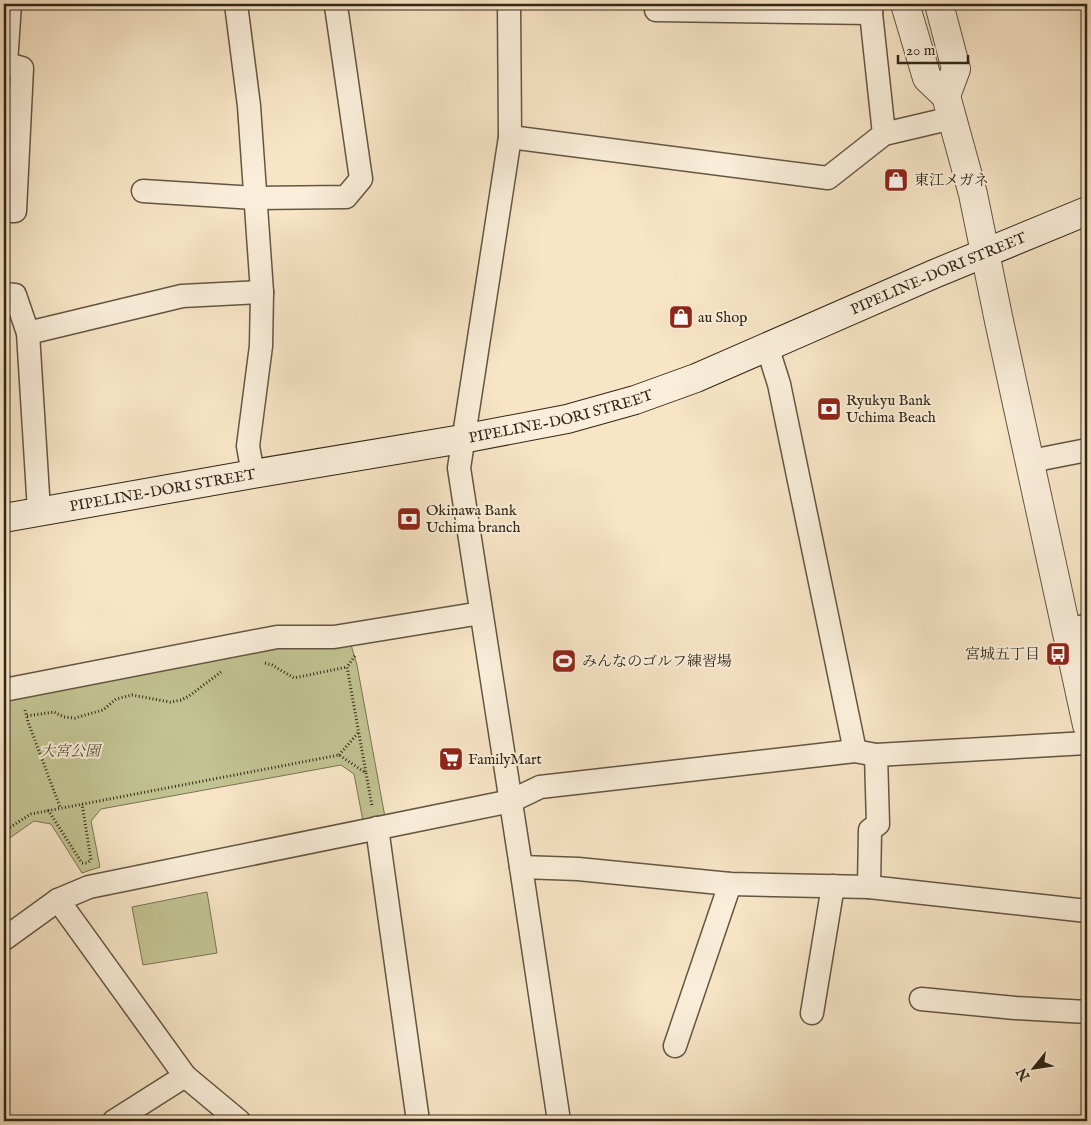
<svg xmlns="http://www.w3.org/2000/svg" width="1091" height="1125" font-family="'IM FELL English','Noto Serif JP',serif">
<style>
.green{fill:#c2c392;stroke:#7a7454}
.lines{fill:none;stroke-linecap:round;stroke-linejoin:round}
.minor-casing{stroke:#635642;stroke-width:25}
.tertiary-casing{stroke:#635642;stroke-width:30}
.secondary-casing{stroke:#322616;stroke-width:30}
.path{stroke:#322616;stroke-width:3;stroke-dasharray:1 2.5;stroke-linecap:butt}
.minor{stroke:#faeeda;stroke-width:22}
.tertiary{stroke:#faeeda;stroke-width:28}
.secondary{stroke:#faeeda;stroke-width:28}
.labels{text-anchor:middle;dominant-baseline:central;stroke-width:4;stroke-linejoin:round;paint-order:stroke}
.poi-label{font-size:15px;fill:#322616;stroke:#faeeda;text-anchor:start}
.street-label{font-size:15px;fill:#322616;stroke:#faeeda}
.park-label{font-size:15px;font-style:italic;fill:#564d35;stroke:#faeeda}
</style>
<rect width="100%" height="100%" fill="#f7e5c6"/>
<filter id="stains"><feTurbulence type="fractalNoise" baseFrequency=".004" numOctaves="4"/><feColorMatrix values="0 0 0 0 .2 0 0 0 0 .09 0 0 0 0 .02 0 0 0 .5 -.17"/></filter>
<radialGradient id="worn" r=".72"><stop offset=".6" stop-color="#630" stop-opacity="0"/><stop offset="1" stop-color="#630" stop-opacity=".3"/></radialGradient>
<g class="green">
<path d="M 302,642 L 351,645 L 357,665 L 385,817 L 363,821 L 354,774 L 341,765 L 101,809 L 91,821 L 100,867 L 82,873 L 51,824 L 34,821 L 4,842 L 4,696 Z"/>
<path d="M 207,892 L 217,953 L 143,965 L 132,907 Z"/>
</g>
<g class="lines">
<defs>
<g id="minor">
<path d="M 236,4 L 249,106 L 262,292 L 261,346 L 248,446 L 253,474"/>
<path d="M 509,4 L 510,137 L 459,468 L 521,867 L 559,1121"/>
<path d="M 656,10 L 871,13 L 872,4"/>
<path d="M 871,13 L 884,134"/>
<path d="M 4,63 L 22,68 L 15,211 L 4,211"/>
<path d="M 6,63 L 10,4"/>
<path d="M 510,137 L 828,178 L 884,134 L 952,118"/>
<path d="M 143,191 L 255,198 L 346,197 L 361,179 L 336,6"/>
<path d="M 4,294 L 15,295 L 28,333 L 39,511"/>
<path d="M 28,333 L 182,296 L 262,292"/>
<path d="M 767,346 L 779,384 L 855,751"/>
<path d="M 1031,461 L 1087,450"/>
<path d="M 1067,631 L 1087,625"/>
<path d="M 4,690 L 277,637 L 334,637 L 481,613"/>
<path d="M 377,828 L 418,1121"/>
<path d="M 521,867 L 578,869 L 730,884 L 869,887 L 1087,911"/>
<path d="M 869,887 L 870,830 L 878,824 L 876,755"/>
<path d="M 58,900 L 185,1076 L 239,1121"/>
<path d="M 4,939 L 58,900 L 89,887 L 511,801 L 540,787 L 855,751 L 876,755 L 1087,743"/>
<path d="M 921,999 L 1015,1008 L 1087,1012"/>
<path d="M 812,1013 L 833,886"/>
<path d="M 675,1046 L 730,884"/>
<path d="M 114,1121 L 185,1076"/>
</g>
<g id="tertiary">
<path d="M 905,4 L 927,78 L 946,96 L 973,194 L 999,321 L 1087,725"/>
<path d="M 939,4 L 956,69 L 946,96"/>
</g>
<g id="secondary">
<path id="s1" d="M 4,518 L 253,474 L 462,439 L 567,419 L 635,400 L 696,378 L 934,274 L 1087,211"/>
</g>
</defs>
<use href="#minor" class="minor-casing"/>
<use href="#tertiary" class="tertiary-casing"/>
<use href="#secondary" class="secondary-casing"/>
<g class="path">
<path d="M 355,656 L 347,667 L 366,773"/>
<path d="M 265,663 L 272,665 L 294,678 L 347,667"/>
<path d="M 25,710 L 28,722 L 60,807"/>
<path d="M 27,716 L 54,712 L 64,717 L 75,718 L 103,710 L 116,699 L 132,695 L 170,702 L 181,700 L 189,696 L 221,672"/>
<path d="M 339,755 L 358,733"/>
<path d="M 48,810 L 82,863 L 87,863 L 91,860 L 82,804"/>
<path d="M 4,831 L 31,814 L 339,755 L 366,773 L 372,806"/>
</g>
<use href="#minor" class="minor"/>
<use href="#tertiary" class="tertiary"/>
<use href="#secondary" class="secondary"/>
</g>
<defs>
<symbol id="shop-square" viewBox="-11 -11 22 22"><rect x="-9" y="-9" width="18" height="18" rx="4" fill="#8f2418" stroke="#faeeda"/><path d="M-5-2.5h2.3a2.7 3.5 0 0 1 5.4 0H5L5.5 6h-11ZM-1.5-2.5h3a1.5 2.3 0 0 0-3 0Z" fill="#fff"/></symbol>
<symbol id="bank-square" viewBox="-11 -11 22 22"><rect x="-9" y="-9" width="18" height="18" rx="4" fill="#8f2418" stroke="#faeeda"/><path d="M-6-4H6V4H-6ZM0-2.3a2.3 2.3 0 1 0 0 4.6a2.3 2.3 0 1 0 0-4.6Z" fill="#fff"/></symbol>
<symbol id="bus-square" viewBox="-11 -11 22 22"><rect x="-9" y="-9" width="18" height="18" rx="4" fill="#8f2418" stroke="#faeeda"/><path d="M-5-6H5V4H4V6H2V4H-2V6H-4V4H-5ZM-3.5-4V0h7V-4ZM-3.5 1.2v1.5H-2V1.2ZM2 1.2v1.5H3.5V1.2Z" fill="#fff"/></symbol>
<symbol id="stadium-square" viewBox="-11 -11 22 22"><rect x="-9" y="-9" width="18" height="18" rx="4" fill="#8f2418" stroke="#faeeda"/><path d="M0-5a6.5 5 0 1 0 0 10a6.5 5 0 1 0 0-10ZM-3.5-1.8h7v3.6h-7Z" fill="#fff"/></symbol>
<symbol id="supermarket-square" viewBox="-11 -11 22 22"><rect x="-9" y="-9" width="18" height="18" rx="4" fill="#8f2418" stroke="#faeeda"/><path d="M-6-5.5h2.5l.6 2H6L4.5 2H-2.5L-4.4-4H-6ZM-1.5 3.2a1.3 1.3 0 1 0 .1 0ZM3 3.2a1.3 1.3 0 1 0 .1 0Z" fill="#fff"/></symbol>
</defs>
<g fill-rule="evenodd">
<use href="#shop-square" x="882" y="166" width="28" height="28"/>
<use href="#shop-square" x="667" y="303" width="28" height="28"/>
<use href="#bank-square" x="815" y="395" width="28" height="28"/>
<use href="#bank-square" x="395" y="505" width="28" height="28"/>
<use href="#bus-square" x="1044" y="640" width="28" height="28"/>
<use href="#stadium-square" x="550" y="647" width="28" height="28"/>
<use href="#supermarket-square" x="437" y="745" width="28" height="28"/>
</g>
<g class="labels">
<g class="poi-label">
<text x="914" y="180">東江メガネ</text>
<text x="698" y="317">au Shop</text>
<text x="846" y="400">Ryukyu Bank<tspan x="846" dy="17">Uchima Beach</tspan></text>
<text x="426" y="510">Okinawa Bank<tspan x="426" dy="17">Uchima branch</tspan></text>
<text x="1040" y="654" text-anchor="end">宮城五丁目</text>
<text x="582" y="661">みんなのゴルフ練習場</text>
<text x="468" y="759">FamilyMart</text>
</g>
<g class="street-label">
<text stroke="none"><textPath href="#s1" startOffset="971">PIPELINE-DORI STREET</textPath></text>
<text stroke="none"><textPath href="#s1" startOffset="566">PIPELINE-DORI STREET</textPath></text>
<text stroke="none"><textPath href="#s1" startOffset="161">PIPELINE-DORI STREET</textPath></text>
</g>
<g class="park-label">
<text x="70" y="751">大宮公園</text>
</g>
</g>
<rect width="1091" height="1125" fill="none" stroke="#f7e5c6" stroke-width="20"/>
<rect x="5" y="5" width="1081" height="1115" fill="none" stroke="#322616" stroke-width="2.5"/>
<rect x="10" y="10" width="1071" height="1105" fill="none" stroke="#322616"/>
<g transform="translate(1034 1068) rotate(240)" stroke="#faeeda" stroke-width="4" paint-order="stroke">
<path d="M0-4L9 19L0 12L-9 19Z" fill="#322616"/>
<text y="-8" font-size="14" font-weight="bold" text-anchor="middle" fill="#322616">N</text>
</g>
<path d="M898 55v8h70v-8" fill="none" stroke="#322616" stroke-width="2.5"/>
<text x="906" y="55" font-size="15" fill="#322616" stroke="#faeeda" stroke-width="4" paint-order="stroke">20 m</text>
<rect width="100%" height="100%" filter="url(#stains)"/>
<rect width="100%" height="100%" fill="url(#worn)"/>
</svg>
